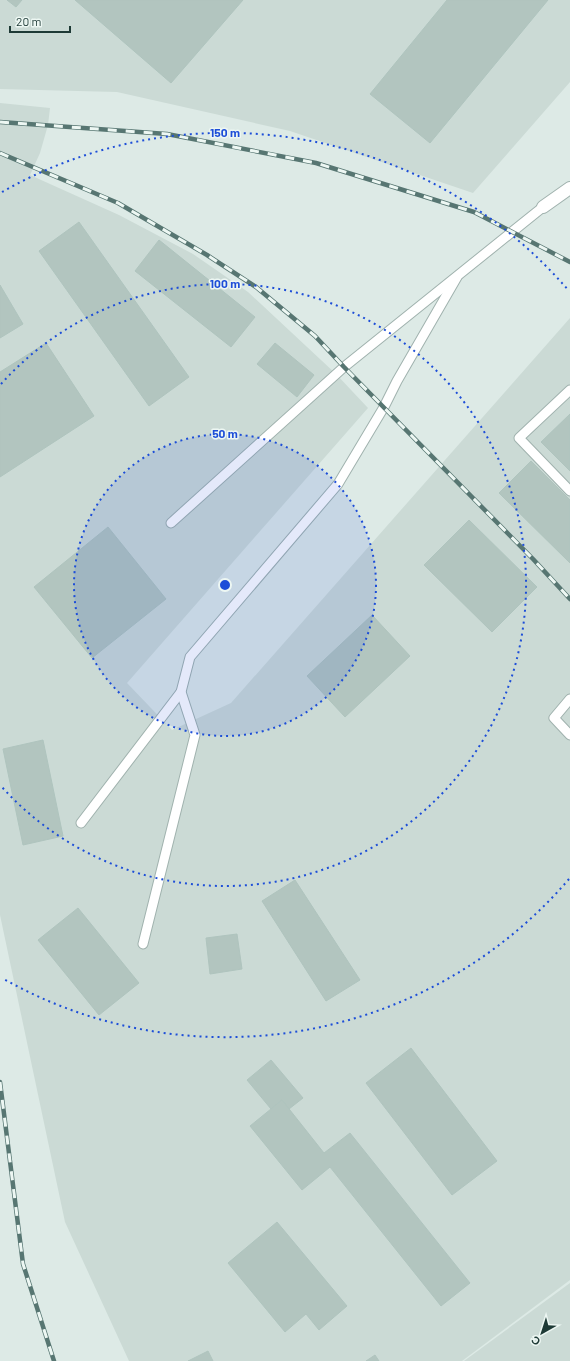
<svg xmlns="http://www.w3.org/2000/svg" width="570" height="1361" font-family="Barlow,sans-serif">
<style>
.built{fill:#cbdad5}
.building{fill:#b2c5bf;stroke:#afc4be}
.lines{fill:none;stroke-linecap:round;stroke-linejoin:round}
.service-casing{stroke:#a0b2ae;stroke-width:11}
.minor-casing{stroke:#a0b2ae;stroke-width:14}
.service{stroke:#fff;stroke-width:9}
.minor{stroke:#fff;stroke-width:12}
.rail-casing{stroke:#577672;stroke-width:4.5}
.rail{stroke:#edf7f3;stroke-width:3;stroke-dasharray:9;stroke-linecap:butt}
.ring{fill:none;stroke:#1d4ed8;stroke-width:2;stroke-dasharray:2 4}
.centre{fill:#1d4ed8;stroke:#edf7f3;stroke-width:2}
.ring-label{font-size:12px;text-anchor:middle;font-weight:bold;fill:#1d4ed8;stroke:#edf7f3;stroke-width:3;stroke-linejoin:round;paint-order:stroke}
</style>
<rect width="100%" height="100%" fill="#ddeae6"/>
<g class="built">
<path d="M 0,0 L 570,0 L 570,82 L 473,193 L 290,131 L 117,92 L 0,89 Z"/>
<path d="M 0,103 L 50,108 L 48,125 L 40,153 L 30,175 L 119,215 L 193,254 L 248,292 L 336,374 L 368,408 L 127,683 L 172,730 L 231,703 L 570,318 L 570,1280 L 462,1361 L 129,1361 L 65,1222 L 0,915 Z"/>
<path d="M 570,1283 L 570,1361 L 464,1361 Z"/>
</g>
<g class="building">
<path d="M 7,0 L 22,0 L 16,7 Z"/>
<path d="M 75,0 L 243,0 L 171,83 Z"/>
<path d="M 447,0 L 548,0 L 430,143 L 370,94 Z"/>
<path d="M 79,222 L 189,377 L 149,406 L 39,251 Z"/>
<path d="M 159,240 L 255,317 L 231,347 L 135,271 Z"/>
<path d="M 0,285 L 23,324 L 0,338 Z"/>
<path d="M 46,343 L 94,416 L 0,477 L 0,372 Z"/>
<path d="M 275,343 L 314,375 L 297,397 L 257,364 Z"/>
<path d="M 570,414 L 570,471 L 541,442 Z"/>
<path d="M 531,461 L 570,500 L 570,563 L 499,493 Z"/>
<path d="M 469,520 L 537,587 L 492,632 L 424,565 Z"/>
<path d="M 108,527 L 166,599 L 92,658 L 34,587 Z"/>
<path d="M 372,615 L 410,656 L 345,717 L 307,676 Z"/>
<path d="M 43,740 L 63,836 L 23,845 L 3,749 Z"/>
<path d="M 295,880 L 360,980 L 326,1001 L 262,901 Z"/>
<path d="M 78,908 L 139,983 L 99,1015 L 38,940 Z"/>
<path d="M 237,934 L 242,969 L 210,974 L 206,938 Z"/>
<path d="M 411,1048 L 497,1161 L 452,1195 L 366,1083 Z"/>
<path d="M 271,1060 L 303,1098 L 289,1109 L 282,1100 L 271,1109 L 247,1080 Z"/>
<path d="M 282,1100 L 324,1153 L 350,1133 L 470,1283 L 441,1306 L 330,1167 L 302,1190 L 250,1126 Z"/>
<path d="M 277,1222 L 347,1306 L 319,1330 L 306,1314 L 285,1332 L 228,1263 Z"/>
<path d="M 208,1351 L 213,1361 L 188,1361 Z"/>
<path d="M 375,1355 L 379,1361 L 366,1361 Z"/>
</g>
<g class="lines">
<defs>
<g id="service">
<path d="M 570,390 L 519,438 L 570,491"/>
<path d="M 171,523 L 344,367 L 543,207"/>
<path d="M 570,699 L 554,718 L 570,735"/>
<path d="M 81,823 L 181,692"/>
<path d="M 143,944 L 195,735 L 181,692 L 190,657 L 338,484 L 384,407 L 397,381 L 457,277"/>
</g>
<path id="minor" d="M 543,207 L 570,188"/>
</defs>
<use href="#service" class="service-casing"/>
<use href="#minor" class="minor-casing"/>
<use href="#service" class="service"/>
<use href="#minor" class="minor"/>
<defs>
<g id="rail">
<path d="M 0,122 L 167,134 L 316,163 L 474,212 L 570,262"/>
<path d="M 0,153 L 118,203 L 207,255 L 256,287 L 315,336 L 344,367 L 533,559 L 570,599"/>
<path d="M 0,1082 L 23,1264 L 54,1361"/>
</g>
</defs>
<use href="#rail" class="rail-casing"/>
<use href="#rail" class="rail"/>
</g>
<circle cx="225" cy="585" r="151" fill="#1d4ed8" fill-opacity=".12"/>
<g class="ring">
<circle cx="225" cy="585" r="151"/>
<path d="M1 384A301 301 0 1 1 1 786"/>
<path d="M569 879A452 452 0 0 1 2 978M2 192A452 452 0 0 1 569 291"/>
</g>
<circle cx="225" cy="585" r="6" class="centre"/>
<g class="ring-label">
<text x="225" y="137">150 m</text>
<text x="225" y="288">100 m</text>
<text x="225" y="438">50 m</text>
</g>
<g transform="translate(542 1333) rotate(219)" stroke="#edf7f3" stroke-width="3" paint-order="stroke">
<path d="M0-3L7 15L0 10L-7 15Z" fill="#1e3a36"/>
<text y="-6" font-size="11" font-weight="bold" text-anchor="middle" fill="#1e3a36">С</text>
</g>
<path d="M10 26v6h60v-6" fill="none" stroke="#1e3a36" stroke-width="2"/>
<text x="16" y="26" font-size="12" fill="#1e3a36" stroke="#edf7f3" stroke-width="3" paint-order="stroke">20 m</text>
</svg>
